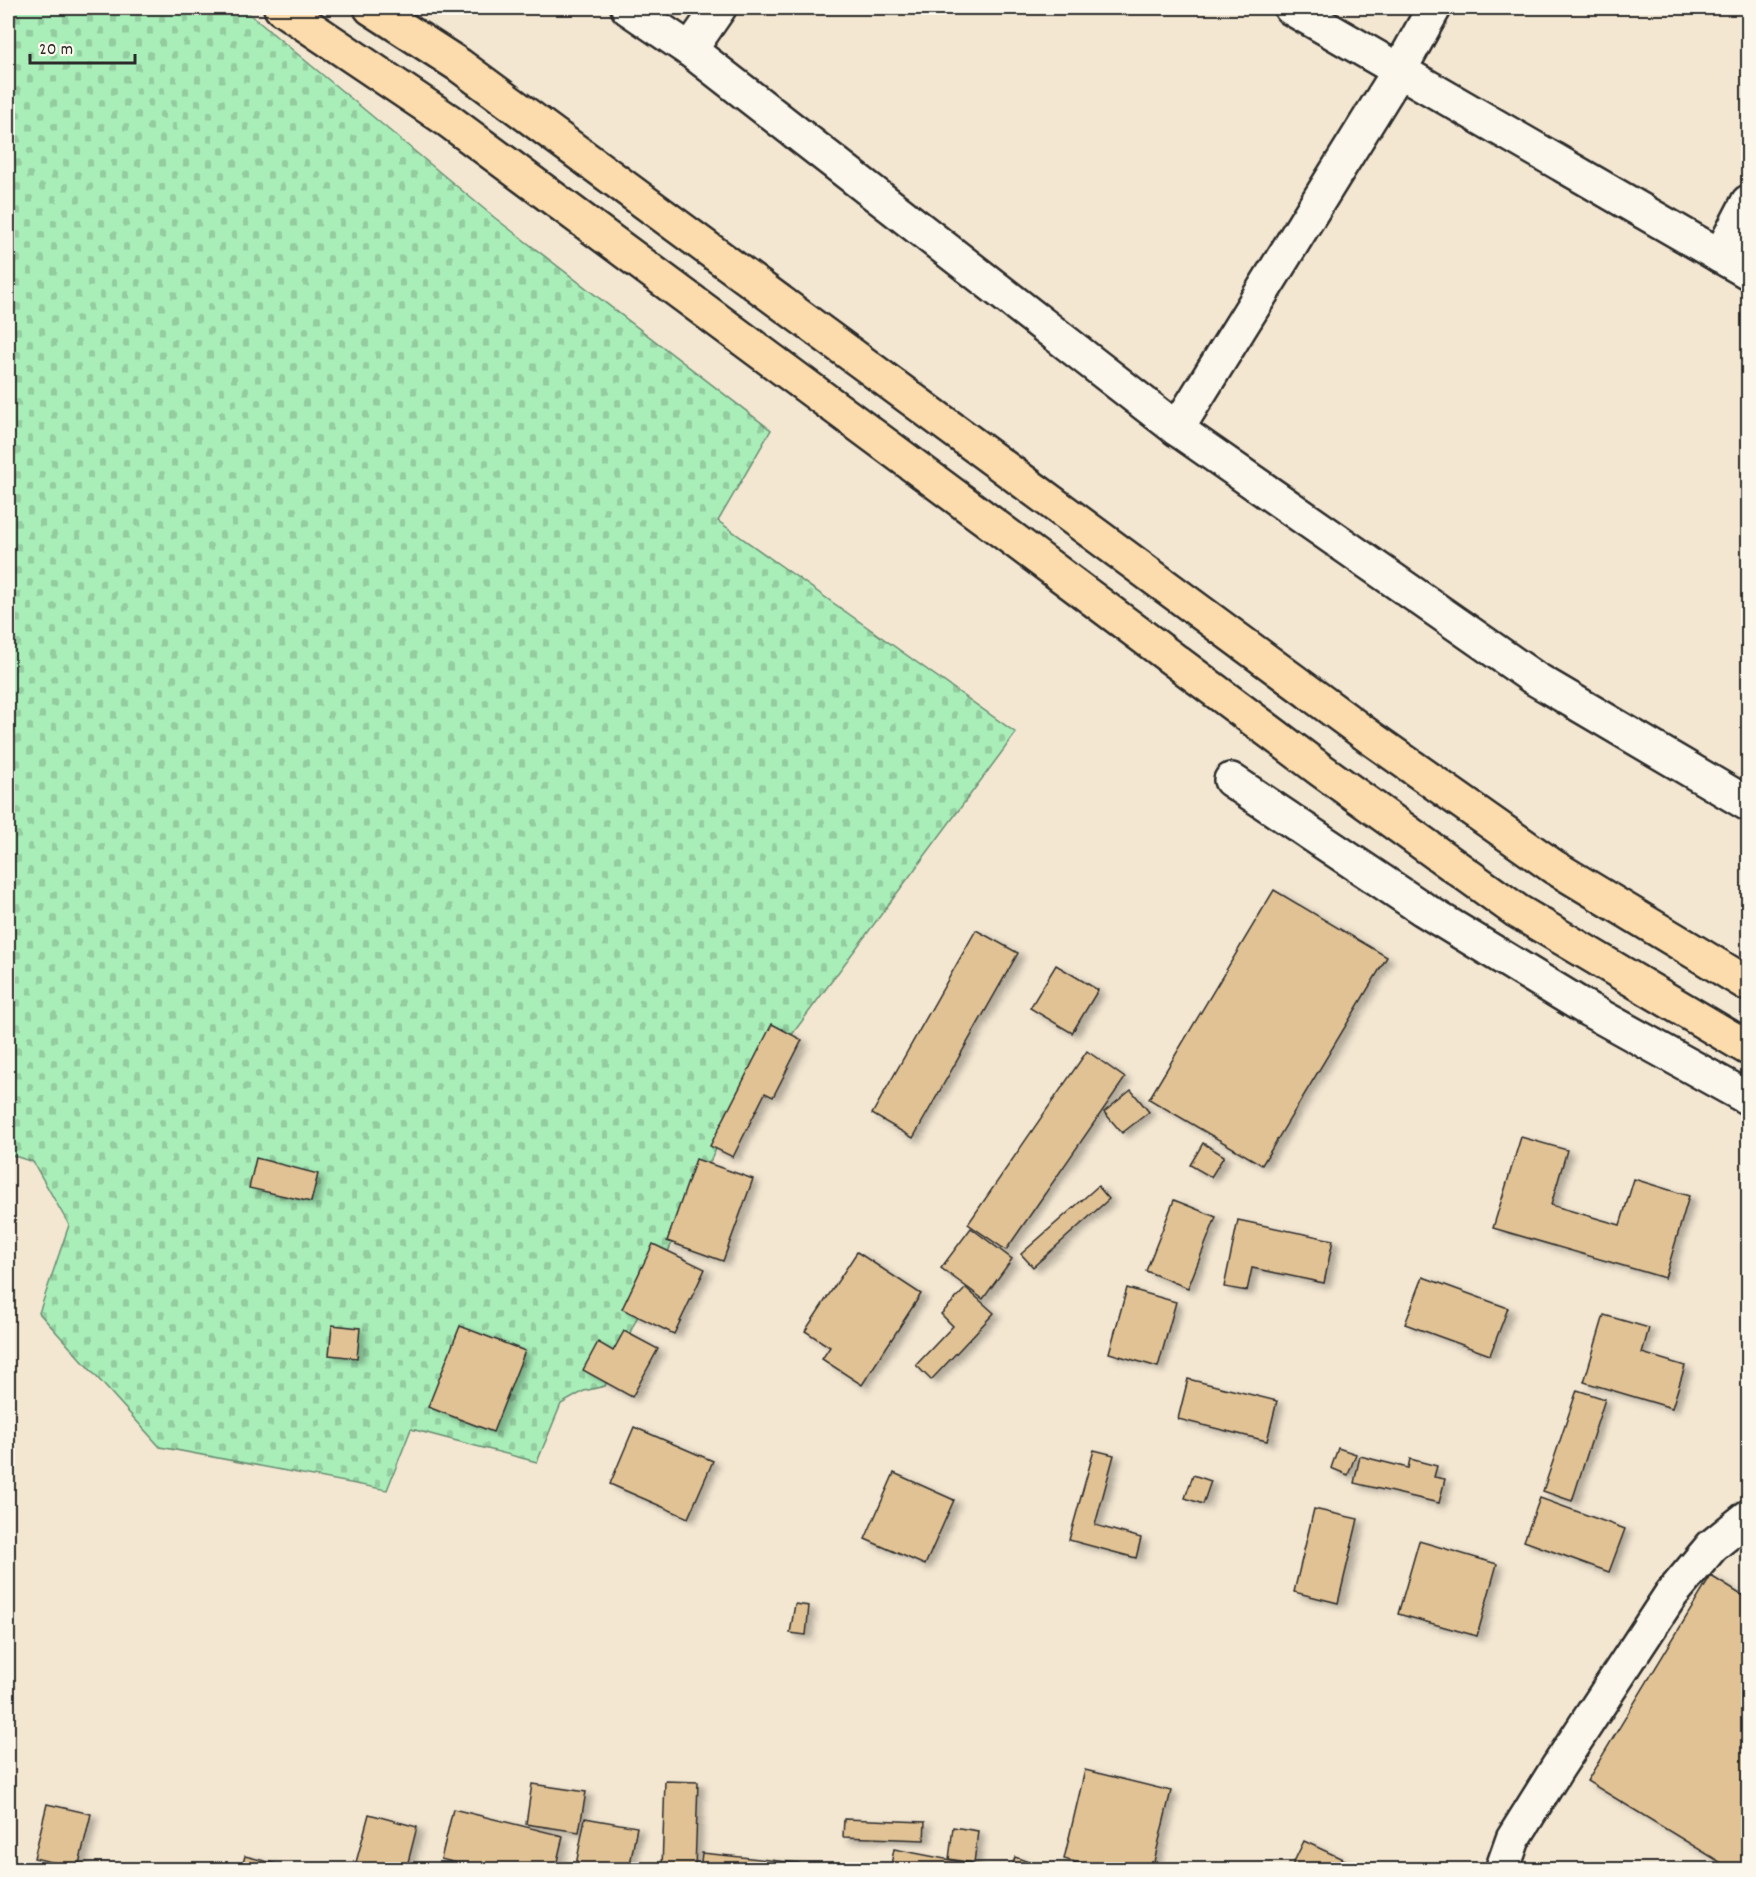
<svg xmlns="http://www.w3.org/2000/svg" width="1756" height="1877" font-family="Dekko,sans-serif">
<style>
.cemetery{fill:url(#cemetery-stones);stroke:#6a8c72;stroke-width:1.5}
.building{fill:#e1c294;stroke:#2b2b2b;stroke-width:1.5;filter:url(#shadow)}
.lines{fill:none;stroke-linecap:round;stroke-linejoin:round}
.minor-casing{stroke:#2b2b2b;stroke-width:38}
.highway-casing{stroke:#2b2b2b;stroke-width:38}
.minor{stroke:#fbf7ec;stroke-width:33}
.highway{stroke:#fcdcac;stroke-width:33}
</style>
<defs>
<pattern id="cemetery-stones" width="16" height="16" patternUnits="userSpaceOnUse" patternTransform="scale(1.5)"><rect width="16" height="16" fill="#a9eeb9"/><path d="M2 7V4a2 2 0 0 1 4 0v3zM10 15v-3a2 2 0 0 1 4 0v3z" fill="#92cc9f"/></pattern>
<filter id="shadow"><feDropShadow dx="6" dy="4" stdDeviation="3" flood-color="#0004"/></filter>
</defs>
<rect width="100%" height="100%" fill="#f3e7d2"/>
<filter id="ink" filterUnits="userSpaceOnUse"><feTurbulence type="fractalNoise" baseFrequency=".0167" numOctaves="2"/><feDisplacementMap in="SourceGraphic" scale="12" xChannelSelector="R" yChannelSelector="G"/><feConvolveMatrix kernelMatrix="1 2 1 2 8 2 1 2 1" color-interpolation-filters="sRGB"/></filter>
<g filter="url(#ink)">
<path class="cemetery" d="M 8,8 L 242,8 L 495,218 L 771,430 L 718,521 L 1016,733 L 782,1048 L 768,1038 L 605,1386 L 584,1391 L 561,1404 L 537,1462 L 411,1429 L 387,1490 L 160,1447 L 39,1313 L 69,1225 L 33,1162 L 8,1154 Z"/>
<g class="building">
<path d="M 1274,890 L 1387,957 L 1262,1165 L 1149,1099 Z"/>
<path d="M 976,930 L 1018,953 L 913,1138 L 872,1114 Z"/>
<path d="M 1056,965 L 1098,990 L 1072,1033 L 1030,1008 Z"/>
<path d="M 772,1024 L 802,1040 L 773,1097 L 765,1093 L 733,1157 L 710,1146 Z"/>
<path d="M 1087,1051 L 1125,1078 L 1006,1250 L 968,1224 Z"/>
<path d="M 1131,1090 L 1149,1112 L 1122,1133 L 1104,1112 Z"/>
<path d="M 1521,1137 L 1567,1150 L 1551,1205 L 1620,1225 L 1634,1179 L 1689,1196 L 1665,1278 L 1493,1228 Z"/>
<path d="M 1203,1143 L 1224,1156 L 1211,1177 L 1190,1165 Z"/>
<path d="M 256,1158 L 318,1174 L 311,1202 L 249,1188 Z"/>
<path d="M 696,1159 L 753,1179 L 723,1261 L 667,1241 Z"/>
<path d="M 1098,1186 L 1109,1199 L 1033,1267 L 1021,1254 Z"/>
<path d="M 1174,1200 L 1216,1217 L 1188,1288 L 1146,1271 Z"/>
<path d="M 1238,1220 L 1333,1240 L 1324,1283 L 1252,1268 L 1247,1291 L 1224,1287 Z"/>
<path d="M 971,1228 L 1012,1259 L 983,1299 L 941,1268 Z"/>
<path d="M 653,1244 L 705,1269 L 674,1334 L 622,1309 Z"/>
<path d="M 857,1252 L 921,1294 L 862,1385 L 822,1359 L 830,1347 L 805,1331 Z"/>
<path d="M 1423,1277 L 1508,1308 L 1490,1355 L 1405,1324 Z"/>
<path d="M 966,1288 L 994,1313 L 931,1380 L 916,1365 L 953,1326 L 941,1314 Z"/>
<path d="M 1127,1288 L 1176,1302 L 1158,1367 L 1109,1353 Z"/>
<path d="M 1604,1315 L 1649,1328 L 1642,1353 L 1685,1366 L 1672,1408 L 1584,1382 Z"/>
<path d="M 332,1325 L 360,1328 L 357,1358 L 329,1355 Z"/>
<path d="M 460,1326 L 525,1351 L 493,1432 L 428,1407 Z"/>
<path d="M 624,1331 L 658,1349 L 632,1397 L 583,1370 L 598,1342 L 613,1351 Z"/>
<path d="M 1188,1379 L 1277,1401 L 1267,1441 L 1178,1419 Z"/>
<path d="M 1577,1390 L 1605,1399 L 1572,1501 L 1543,1491 Z"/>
<path d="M 634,1427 L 713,1461 L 688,1518 L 610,1484 Z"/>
<path d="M 1338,1448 L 1356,1454 L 1348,1475 L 1331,1468 Z"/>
<path d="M 1094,1450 L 1114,1455 L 1095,1525 L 1141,1538 L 1136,1558 L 1069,1540 Z"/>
<path d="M 1360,1456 L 1408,1468 L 1410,1459 L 1437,1466 L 1434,1477 L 1445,1479 L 1439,1503 L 1354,1483 Z"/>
<path d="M 894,1473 L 954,1500 L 925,1565 L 865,1539 Z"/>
<path d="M 1193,1475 L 1211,1481 L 1203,1504 L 1185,1498 Z"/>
<path d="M 1540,1498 L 1625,1529 L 1609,1572 L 1524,1541 Z"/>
<path d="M 1314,1509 L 1358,1519 L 1338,1603 L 1294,1592 Z"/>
<path d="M 1419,1541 L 1497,1564 L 1477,1636 L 1398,1614 Z"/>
<path d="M 1711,1576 L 1748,1599 L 1748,1870 L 1733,1870 L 1587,1781 Z"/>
<path d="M 795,1604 L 809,1606 L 806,1635 L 790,1633 Z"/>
<path d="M 1085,1770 L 1171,1791 L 1152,1870 L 1105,1870 L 1064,1859 Z"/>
<path d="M 665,1781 L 698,1782 L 695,1869 L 662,1867 Z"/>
<path d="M 532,1784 L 586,1792 L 579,1832 L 526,1824 Z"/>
<path d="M 47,1804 L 91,1814 L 78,1868 L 34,1858 Z"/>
<path d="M 453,1809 L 563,1836 L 555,1870 L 483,1870 L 441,1859 Z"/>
<path d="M 369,1814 L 417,1827 L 406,1870 L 354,1870 Z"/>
<path d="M 585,1818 L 637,1827 L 629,1870 L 575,1870 Z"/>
<path d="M 844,1819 L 925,1822 L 924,1840 L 843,1837 Z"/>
<path d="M 953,1827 L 978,1831 L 974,1863 L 949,1859 Z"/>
<path d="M 1304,1841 L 1366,1870 L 1290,1870 Z"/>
<path d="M 894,1849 L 966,1863 L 964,1870 L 890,1870 Z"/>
<path d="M 702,1853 L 799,1863 L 798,1870 L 700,1870 Z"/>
<path d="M 245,1856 L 296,1869 L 295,1870 L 241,1870 Z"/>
<path d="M 1015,1857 L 1050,1870 L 1011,1870 Z"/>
</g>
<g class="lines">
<defs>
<g id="minor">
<path d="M 628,8 L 690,50 L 1177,429 L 1534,678 L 1748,804"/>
<path d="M 1291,8 L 1748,272"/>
<path d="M 690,50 L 719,8"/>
<path d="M 1720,256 L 1748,202"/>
<path d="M 1177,429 L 1399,71 L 1434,8"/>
<path d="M 1231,780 L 1423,909 L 1589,1010 L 1748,1098"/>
<path d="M 1502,1870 L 1513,1839 L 1558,1767 L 1670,1596 L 1712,1546 L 1748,1517"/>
</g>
<g id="highway">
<path d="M 281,8 L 449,121 L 1014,540 L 1321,770 L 1517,911 L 1748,1048"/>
<path d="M 371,8 L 459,65 L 1371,738 L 1554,867 L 1748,984"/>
</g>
</defs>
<use href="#minor" class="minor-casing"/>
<use href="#highway" class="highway-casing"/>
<use href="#minor" class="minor"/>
<use href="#highway" class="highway"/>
</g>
</g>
<rect width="1756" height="1877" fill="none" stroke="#fbf7ec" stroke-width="30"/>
<rect x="15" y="15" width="1726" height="1847" fill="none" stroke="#2b2b2b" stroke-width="2" filter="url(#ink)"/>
<path d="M30 54v9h105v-9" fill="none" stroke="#2b2b2b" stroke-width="3"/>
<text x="39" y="54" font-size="18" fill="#2b2b2b" stroke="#fbf7ec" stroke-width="4.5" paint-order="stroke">20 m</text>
</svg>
